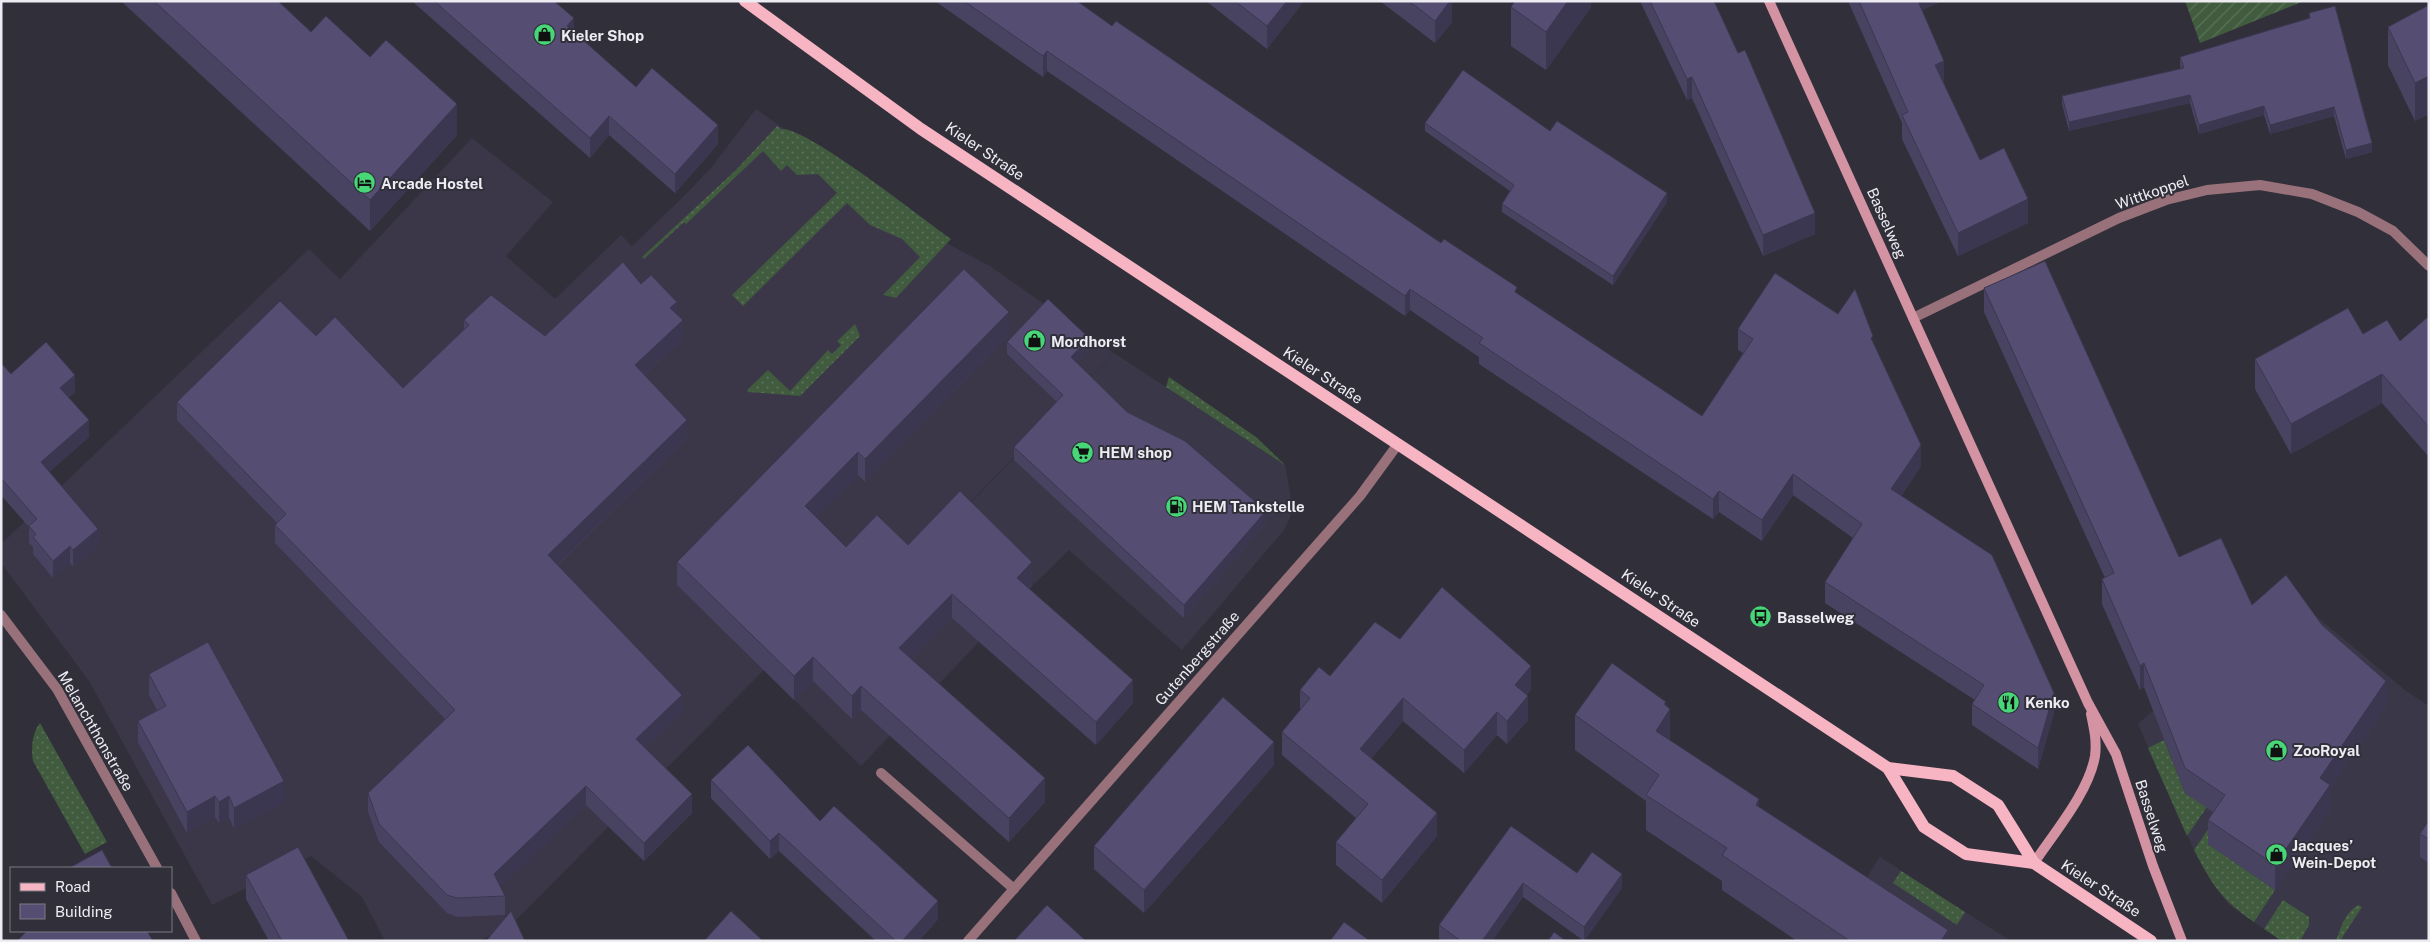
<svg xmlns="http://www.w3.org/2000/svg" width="2430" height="942" font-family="'Public Sans',sans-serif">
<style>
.built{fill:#3a3848}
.industrial{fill:#3b3648}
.grass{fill:url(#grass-dots)}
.garden{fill:url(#garden-furrows)}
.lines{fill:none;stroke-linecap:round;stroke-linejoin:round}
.street{stroke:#99717a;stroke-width:10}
.secondary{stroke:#d493a3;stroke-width:10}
.primary{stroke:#f7b4c3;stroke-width:12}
.wall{fill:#494362}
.shaded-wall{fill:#3c3750}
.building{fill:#554e72;stroke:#3c3750}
.labels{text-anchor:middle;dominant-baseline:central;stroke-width:4;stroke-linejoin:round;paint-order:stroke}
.poi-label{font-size:15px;font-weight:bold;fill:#edecf3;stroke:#31303a;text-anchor:start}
.street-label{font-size:15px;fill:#edecf3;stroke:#31303a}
</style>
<defs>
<pattern id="grass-dots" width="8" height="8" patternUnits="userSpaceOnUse" patternTransform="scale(1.25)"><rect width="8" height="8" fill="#405b3e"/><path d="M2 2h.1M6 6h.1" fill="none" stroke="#5c735a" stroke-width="1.8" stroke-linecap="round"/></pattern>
<pattern id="garden-furrows" width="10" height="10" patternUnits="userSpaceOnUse" patternTransform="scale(1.25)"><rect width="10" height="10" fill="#405b3e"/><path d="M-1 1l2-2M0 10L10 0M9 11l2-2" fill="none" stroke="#5c735a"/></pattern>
</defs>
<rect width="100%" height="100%" fill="#31303a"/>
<g class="built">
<path d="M 1114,353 L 1285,465 L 1293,511 L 1284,530 L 1182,650 L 1069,550 L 1034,584 L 962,512 Z"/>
<path d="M 2287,592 L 2406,691 L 2429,706 L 2429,941 L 2282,941 L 2229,905 L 2209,878 L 2194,850 L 2138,724 Z"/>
<path d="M 1880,857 L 1965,912 L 2011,941 L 1826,941 Z"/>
</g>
<path class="industrial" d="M 756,109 L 948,244 L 990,266 L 1114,353 L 962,511 L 1034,584 L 861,766 L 764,670 L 512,924 L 479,941 L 385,941 L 362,897 L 311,856 L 212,905 L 89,681 L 1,563 L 1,544 L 309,249 L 340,279 L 472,138 L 553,202 L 506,256 L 555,299 L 621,235 L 632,246 L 682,198 L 710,169 Z"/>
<g class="grass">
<path d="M 777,126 L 781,129 C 806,126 924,220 951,239 L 896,298 L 883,295 L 920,257 L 902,239 L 870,225 L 847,203 L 743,306 L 732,295 L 837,193 L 818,174 L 797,175 L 787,165 L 781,171 L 763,151 L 686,224 L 684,222 L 644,259 L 642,257 L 737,169 Z"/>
<path d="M 855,324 L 860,336 L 800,396 L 748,392 L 747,390 L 768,370 L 790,391 L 828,350 L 832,354 L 841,345 L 837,341 Z"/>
<path d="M 1169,377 L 1256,437 L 1285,465 L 1166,387 Z"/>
<path d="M 40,723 L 107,842 L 85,854 L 33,761 C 31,749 32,733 40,723 Z"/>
<path d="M 2164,740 L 2185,793 L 2207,807 L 2187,836 L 2148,748 Z"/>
<path d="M 2218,815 L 2208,844 L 2275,890 L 2254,922 C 2220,898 2213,886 2194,850 Z"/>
<path d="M 1901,871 L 1965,912 L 1957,925 L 1893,883 Z"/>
<path d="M 2283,900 L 2309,917 L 2309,925 L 2300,941 L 2282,941 L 2264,929 Z"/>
<path d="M 2358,905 L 2362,907 L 2340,941 L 2336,941 C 2341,927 2345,913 2358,905 Z"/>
</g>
<path class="garden" d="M 2185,1 L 2304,1 L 2200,43 Z"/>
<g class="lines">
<g class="street">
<path d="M 1913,318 L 2119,218 L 2166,200 L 2207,190 L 2260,185 L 2312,194 L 2358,212 L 2393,231 L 2429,266"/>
<path d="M 1,615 L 57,689 L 157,868"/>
<path d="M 881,773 L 1014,889"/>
<path d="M 171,893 L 196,941"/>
<path d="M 968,941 L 1360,496 L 1398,444"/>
</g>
<g class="secondary">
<path d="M 1769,1 L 2088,703 L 2116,754 L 2153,866 L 2182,941"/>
<path d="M 2034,863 C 2054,833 2089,792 2095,756 C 2097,741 2094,728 2091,714"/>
</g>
<g class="primary">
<path d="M 745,1 L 921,129 L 1888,768 L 1953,776 L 1998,805 L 2034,863 L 2151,941"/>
<path d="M 1888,768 L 1924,827 L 1966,854 L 2034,863"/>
</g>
</g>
<g class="wall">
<path d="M 121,1 L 278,1 L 311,32 L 370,57 L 457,135 L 370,231 Z"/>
<path d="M 412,1 L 554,1 L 574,32 L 636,87 L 718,144 L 675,193 L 609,135 L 590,158 Z"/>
<path d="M 935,1 L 1077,1 L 1112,26 L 1441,243 L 1702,416 L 1743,353 L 1738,350 L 1738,329 L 1873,342 L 1921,466 L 1901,496 L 2054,713 L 2038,769 L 1972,725 L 1972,704 L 1975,700 L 1825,603 L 1825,582 L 1853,538 L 1793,495 L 1762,541 L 1719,512 L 1713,519 L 1479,364 L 1479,357 L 1410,310 L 1405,316 L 1047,71 L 1043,77 Z"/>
<path d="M 1206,1 L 1304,1 L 1267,49 Z"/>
<path d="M 1380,1 L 1452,1 L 1452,22 L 1435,43 Z"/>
<path d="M 1591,1 L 1591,7 L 1546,70 L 1511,46 L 1511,7 Z"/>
<path d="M 1640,1 L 1714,1 L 1815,234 L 1763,256 L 1692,98 L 1687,100 Z"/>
<path d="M 1848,1 L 1942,1 L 1922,10 L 1944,84 L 1980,160 L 2028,223 L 1958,256 L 1902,139 L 1902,123 Z"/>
<path d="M 2429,5 L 2429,114 L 2415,121 L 2388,65 L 2388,27 Z"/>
<path d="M 2309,13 L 2372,152 L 2346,159 L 2334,116 L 2270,134 L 2264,115 L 2199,134 L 2190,103 L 2069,131 L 2062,104 L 2062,96 L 2181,69 L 2180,65 L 2180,57 L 2309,18 Z"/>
<path d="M 1425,123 L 1550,131 L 1667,202 L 1613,285 L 1502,212 L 1502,204 L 1510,191 L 1425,131 Z"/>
<path d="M 641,284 L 677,314 L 683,339 L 644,375 L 687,438 L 558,565 L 682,713 L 645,748 L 692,813 L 644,861 L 586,805 L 500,887 L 505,896 L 505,915 L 457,917 L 447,913 L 379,842 L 368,812 L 368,793 L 445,719 L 275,543 L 275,525 L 277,523 L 177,420 L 177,402 L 316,336 L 403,388 L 464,329 L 464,320 L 545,336 Z"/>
<path d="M 1984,288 L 2179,557 L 2252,605 L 2322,625 L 2386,706 L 2330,788 L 2330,810 L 2275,890 L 2208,844 L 2208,820 L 2213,812 L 2185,793 L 2144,687 L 2140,690 L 2102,604 L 2102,579 L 2105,578 L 1984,312 Z"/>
<path d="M 2429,316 L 2429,457 L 2382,403 L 2291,454 L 2255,389 L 2255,359 L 2363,334 L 2400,341 Z"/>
<path d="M 1009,335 L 865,482 L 858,475 L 816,517 L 846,547 L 908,545 L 1032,585 L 1029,589 L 1133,703 L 1096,745 L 952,618 L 911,659 L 1045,802 L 1009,842 L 861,710 L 852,719 L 813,681 L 794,700 L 677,585 L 677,562 Z"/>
<path d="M 1007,342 L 1089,350 L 1077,363 L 1127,412 L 1266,523 L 1184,618 L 1014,460 L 1014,447 L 1057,402 L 1007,354 Z"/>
<path d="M 1,363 L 11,374 L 75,392 L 68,398 L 89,437 L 49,472 L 98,546 L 73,567 L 70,563 L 53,578 L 33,554 L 33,547 L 29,543 L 29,527 L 1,495 Z"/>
<path d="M 1400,639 L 1531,690 L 1526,695 L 1528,720 L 1507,744 L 1497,735 L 1464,773 L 1403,721 L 1371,759 L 1437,836 L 1382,903 L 1336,865 L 1336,842 L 1356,818 L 1282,755 L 1282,732 L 1300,710 L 1300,690 L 1330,676 Z"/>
<path d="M 149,674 L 284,802 L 234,829 L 229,817 L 219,823 L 215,817 L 187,833 L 138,742 L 138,721 L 157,710 L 149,695 Z"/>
<path d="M 1666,706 L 1670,741 L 1759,807 L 1948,941 L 1797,941 L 1722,890 L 1722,881 L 1646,830 L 1646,801 L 1575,750 L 1575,715 Z"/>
<path d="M 1274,765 L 1144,913 L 1094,869 L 1094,846 Z"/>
<path d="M 711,780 L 820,821 L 938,919 L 919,941 L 876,941 L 779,851 L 770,859 L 711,798 Z"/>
<path d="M 2429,820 L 2429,863 L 2420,857 L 2420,834 Z"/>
<path d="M 1511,826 L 1577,873 L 1622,888 L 1584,941 L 1523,897 L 1492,941 L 1442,941 L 1439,939 L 1439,925 Z"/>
<path d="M 246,875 L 349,941 L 269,941 L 246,899 Z"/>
</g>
<g class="shaded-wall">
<path d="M 1287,1 L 1304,1 L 1267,49 L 1267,26 Z"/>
<path d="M 1450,1 L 1452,1 L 1452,22 L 1435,43 L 1435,21 Z"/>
<path d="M 1568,1 L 1591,1 L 1591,7 L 1546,70 L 1546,32 Z"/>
<path d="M 1913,1 L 1942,1 L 1913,14 Z"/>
<path d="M 574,18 L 574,38 L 567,26 Z"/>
<path d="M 1047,51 L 1047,71 L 1043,77 L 1043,56 Z"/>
<path d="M 1944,61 L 1944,84 L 1935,65 Z"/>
<path d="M 2429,76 L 2429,114 L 2415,121 L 2415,83 Z"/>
<path d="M 1692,77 L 1692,98 L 1687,100 L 1687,79 Z"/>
<path d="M 2190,95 L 2190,103 L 2069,131 L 2069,122 Z"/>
<path d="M 457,104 L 457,135 L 370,231 L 370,200 Z"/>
<path d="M 2264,106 L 2264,115 L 2199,134 L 2199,125 Z"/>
<path d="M 2334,107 L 2334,116 L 2270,134 L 2270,125 Z"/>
<path d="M 609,116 L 609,135 L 590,158 L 590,138 Z"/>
<path d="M 718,125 L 718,144 L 675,193 L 675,174 Z"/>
<path d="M 2372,143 L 2372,152 L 2346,159 L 2346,150 Z"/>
<path d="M 1667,193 L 1667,202 L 1613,285 L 1613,276 Z"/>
<path d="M 2028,199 L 2028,223 L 1958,256 L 1958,233 Z"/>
<path d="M 1815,213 L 1815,234 L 1763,256 L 1763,235 Z"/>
<path d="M 1410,289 L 1410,310 L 1405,316 L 1405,296 Z"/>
<path d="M 677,302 L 677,321 L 670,308 Z"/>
<path d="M 1009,312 L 1009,335 L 865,482 L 865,459 Z"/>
<path d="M 683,320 L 683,339 L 635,383 L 635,365 Z"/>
<path d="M 1089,338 L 1089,350 L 1071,370 L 1071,357 Z"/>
<path d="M 2382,374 L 2382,403 L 2291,454 L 2291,424 Z"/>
<path d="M 75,375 L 75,392 L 60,405 L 60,388 Z"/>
<path d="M 89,420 L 89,437 L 41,479 L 41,462 Z"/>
<path d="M 687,420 L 687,438 L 548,574 L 548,555 Z"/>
<path d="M 1921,445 L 1921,466 L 1891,510 L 1891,489 Z"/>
<path d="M 858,452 L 858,475 L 805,529 L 805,506 Z"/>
<path d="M 1793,474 L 1793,495 L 1762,541 L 1762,520 Z"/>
<path d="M 1719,491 L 1719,512 L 1713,519 L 1713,499 Z"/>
<path d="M 1266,511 L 1266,523 L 1184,618 L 1184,605 Z"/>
<path d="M 98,529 L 98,546 L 73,567 L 73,550 Z"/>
<path d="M 70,546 L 70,563 L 53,578 L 53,561 Z"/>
<path d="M 1032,562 L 1032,585 L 1017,601 L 1017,578 Z"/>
<path d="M 952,594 L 952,618 L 899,671 L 899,648 Z"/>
<path d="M 813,657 L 813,681 L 794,700 L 794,676 Z"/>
<path d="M 2144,663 L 2144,687 L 2140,690 L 2140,666 Z"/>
<path d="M 1531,666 L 1531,690 L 1515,708 L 1515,685 Z"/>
<path d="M 1133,680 L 1133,703 L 1096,745 L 1096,722 Z"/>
<path d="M 2386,681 L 2386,706 L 2330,788 L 2330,810 L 2275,890 L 2275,865 L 2320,778 Z"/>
<path d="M 861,686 L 861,710 L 852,719 L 852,696 Z"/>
<path d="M 2054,693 L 2054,713 L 2038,769 L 2038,748 Z"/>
<path d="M 682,695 L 682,713 L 636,758 L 636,739 Z"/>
<path d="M 1528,696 L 1528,720 L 1507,744 L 1507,721 Z"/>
<path d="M 1403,698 L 1403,721 L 1360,772 L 1360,749 Z"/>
<path d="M 1666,702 L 1666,716 L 1670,709 L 1670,745 L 1656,731 L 1664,704 Z"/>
<path d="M 1497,712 L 1497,735 L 1464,773 L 1464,750 Z"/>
<path d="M 1274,742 L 1274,765 L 1144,913 L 1144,890 Z"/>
<path d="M 1045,778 L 1045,802 L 1009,842 L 1009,818 Z"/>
<path d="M 284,781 L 284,802 L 234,829 L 234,808 Z"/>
<path d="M 586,786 L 586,805 L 494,893 L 494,874 Z"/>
<path d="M 692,794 L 692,813 L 644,861 L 644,843 Z"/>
<path d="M 215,796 L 215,817 L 187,833 L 187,812 Z"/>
<path d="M 229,796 L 229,817 L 219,823 L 219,802 Z"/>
<path d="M 1759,799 L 1759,835 L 1756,805 Z"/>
<path d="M 1437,813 L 1437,836 L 1382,903 L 1382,880 Z"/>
<path d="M 779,833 L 779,851 L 770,859 L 770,841 Z"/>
<path d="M 1622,874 L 1622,888 L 1584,941 L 1584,927 Z"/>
<path d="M 1523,883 L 1523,897 L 1492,941 L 1482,941 Z"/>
<path d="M 938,901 L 938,919 L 919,941 L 902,941 Z"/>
<path d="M 1948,930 L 1948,941 L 1941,941 Z"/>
</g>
<g class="building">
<path d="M 154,1 L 278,1 L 311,32 L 326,16 L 370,57 L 386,40 L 457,104 L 370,200 Z"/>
<path d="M 434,1 L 554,1 L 574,18 L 567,26 L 636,87 L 652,68 L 718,125 L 675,174 L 609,116 L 590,138 Z"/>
<path d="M 964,1 L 1077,1 L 1112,26 L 1116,21 L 1441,243 L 1444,239 L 1517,287 L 1515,292 L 1702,416 L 1753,339 L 1738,329 L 1775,273 L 1838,314 L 1855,289 L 1873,336 L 1871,338 L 1921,445 L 1891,489 L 1992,555 L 2054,693 L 2038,748 L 1972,704 L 1984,685 L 1825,582 L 1862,524 L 1793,474 L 1762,520 L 1719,491 L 1713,499 L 1479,343 L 1483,338 L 1410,289 L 1405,296 L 1047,51 L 1043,56 Z"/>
<path d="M 1235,1 L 1287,1 L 1267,26 Z"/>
<path d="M 1409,1 L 1450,1 L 1435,21 Z"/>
<path d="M 1515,1 L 1568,1 L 1546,32 L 1511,7 Z"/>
<path d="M 1650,1 L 1714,1 L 1738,53 L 1745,50 L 1815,213 L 1763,235 L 1692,77 L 1687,79 Z"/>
<path d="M 1859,1 L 1918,1 L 1944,61 L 1935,65 L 1980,160 L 2004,148 L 2028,199 L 1958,233 L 1902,115 L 1908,112 Z"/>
<path d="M 2429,5 L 2429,76 L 2415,83 L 2388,27 Z"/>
<path d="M 2335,6 L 2372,143 L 2346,150 L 2334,107 L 2270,125 L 2264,106 L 2199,125 L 2190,95 L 2069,122 L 2062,96 L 2184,68 L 2180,57 L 2310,18 L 2309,13 Z"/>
<path d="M 1463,70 L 1550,131 L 1557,121 L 1667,193 L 1613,276 L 1502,204 L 1514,185 L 1425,123 Z"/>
<path d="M 2045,261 L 2179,557 L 2221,538 L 2252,605 L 2286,575 L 2322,625 L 2386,681 L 2320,778 L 2330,785 L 2275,865 L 2208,820 L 2225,795 L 2185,768 L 2144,663 L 2140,666 L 2102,579 L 2114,573 L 1984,288 Z"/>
<path d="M 623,262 L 641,284 L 651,275 L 677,302 L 670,308 L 683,320 L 635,365 L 687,420 L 548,555 L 682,695 L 636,739 L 692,794 L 644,843 L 586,786 L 494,874 L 505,896 L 457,898 L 447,895 L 379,824 L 368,793 L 455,710 L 275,525 L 286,514 L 177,402 L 280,301 L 316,336 L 335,317 L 403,388 L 469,325 L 464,320 L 491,295 L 545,336 Z"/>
<path d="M 964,269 L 1009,312 L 865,459 L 858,452 L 805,506 L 846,547 L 877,515 L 908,545 L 960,491 L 1032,562 L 1017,578 L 1133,680 L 1096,722 L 952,594 L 899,648 L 1045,778 L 1009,818 L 861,686 L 852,696 L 813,657 L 794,676 L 677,562 Z"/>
<path d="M 1048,299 L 1089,338 L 1071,357 L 1127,412 L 1185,441 L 1266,511 L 1184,605 L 1014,447 L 1063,395 L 1007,342 Z"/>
<path d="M 2348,308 L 2363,334 L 2387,320 L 2400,341 L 2429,316 L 2429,427 L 2382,374 L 2291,424 L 2255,359 Z"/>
<path d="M 46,342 L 75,375 L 60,388 L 89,420 L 41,462 L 98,529 L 73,550 L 70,546 L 53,561 L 33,537 L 36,534 L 29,526 L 37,519 L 1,478 L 1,363 L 11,374 Z"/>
<path d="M 1442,587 L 1531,666 L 1515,685 L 1528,696 L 1507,721 L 1497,712 L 1464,750 L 1403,698 L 1360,749 L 1437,813 L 1382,880 L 1336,842 L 1368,804 L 1282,732 L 1310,698 L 1300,690 L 1319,667 L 1330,676 L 1375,622 L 1400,639 Z"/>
<path d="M 208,642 L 284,781 L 234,808 L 229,796 L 219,802 L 215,796 L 187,812 L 138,721 L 166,706 L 149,674 Z"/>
<path d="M 1612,663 L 1666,702 L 1664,704 L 1670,709 L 1656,731 L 1759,799 L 1756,805 L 1948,930 L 1941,941 L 1850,941 L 1722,855 L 1727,848 L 1646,795 L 1659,775 L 1575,715 Z"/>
<path d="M 1223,697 L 1274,742 L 1144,890 L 1094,846 Z"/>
<path d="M 748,745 L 820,821 L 834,806 L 938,901 L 902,941 L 896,941 L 779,833 L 770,841 L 711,780 Z"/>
<path d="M 2429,820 L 2429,839 L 2420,834 Z"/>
<path d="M 1511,826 L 1577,873 L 1592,852 L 1622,874 L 1584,927 L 1523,883 L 1482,941 L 1461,941 L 1439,925 Z"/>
<path d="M 298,847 L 349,941 L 282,941 L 246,875 Z"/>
<path d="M 102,850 L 112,868 L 69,868 Z"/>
<path d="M 1047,905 L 1086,941 L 1014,941 Z"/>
<path d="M 511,911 L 525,941 L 486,941 Z"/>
<path d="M 731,911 L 763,941 L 704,941 Z"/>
<path d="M 1344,922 L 1370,941 L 1330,941 Z"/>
<path d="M 27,931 L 147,931 L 153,941 L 17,941 Z"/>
<path d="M 1554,932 L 1566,941 L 1548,941 Z"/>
</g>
<defs>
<symbol id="shop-disc" viewBox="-11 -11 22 22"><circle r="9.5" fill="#48d778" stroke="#31303a"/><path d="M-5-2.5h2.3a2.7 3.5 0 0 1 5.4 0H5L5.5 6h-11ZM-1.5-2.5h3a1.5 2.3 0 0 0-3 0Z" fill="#111"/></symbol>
<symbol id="hotel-disc" viewBox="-11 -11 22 22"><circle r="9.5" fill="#48d778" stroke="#31303a"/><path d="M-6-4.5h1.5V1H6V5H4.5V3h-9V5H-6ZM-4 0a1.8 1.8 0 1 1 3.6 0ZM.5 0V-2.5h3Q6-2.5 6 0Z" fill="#111"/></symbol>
<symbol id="supermarket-disc" viewBox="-11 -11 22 22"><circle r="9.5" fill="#48d778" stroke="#31303a"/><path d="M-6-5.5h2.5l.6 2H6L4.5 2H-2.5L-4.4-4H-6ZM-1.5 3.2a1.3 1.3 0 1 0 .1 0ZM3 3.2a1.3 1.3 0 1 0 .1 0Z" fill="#111"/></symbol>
<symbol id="fuel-disc" viewBox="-11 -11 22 22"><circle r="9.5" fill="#48d778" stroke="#31303a"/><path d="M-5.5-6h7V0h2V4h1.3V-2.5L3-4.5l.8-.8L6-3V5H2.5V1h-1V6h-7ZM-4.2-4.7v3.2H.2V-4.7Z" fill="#111"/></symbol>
<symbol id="bus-disc" viewBox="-11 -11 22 22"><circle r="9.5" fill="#48d778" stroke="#31303a"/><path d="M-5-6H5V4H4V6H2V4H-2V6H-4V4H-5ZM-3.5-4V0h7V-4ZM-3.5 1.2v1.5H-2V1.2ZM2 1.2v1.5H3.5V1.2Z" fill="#111"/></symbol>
<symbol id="restaurant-disc" viewBox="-11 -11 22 22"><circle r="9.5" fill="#48d778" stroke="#31303a"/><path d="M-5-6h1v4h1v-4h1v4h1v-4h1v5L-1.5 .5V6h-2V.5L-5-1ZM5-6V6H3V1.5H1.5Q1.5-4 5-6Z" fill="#111"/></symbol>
</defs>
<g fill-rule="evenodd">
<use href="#shop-disc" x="532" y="22" width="25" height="25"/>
<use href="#hotel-disc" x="352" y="170" width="25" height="25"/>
<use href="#shop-disc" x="1022" y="328" width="25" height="25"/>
<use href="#supermarket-disc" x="1070" y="440" width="25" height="25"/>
<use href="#fuel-disc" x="1164" y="494" width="25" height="25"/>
<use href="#bus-disc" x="1748" y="604" width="25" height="25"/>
<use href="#restaurant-disc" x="1996" y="690" width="25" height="25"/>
<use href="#shop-disc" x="2264" y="738" width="25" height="25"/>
<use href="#shop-disc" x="2264" y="842" width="25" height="25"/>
</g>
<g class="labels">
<g class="poi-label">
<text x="561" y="35">Kieler Shop</text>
<text x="381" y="183">Arcade Hostel</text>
<text x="1051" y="341">Mordhorst</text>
<text x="1099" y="452">HEM shop</text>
<text x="1192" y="506">HEM Tankstelle</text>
<text x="1777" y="617">Basselweg</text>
<text x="2025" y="702">Kenko</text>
<text x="2293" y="750">ZooRoyal</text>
<text x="2292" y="845">Jacques’<tspan x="2292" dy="17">Wein-Depot</tspan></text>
</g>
<g class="street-label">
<text transform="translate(985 151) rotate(34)">Kieler Straße</text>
<text transform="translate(2152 192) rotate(-19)">Wittkoppel</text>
<text transform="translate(1887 223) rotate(66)">Basselweg</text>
<text transform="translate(1323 375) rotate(33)">Kieler Straße</text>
<text transform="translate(1661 598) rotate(34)">Kieler Straße</text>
<text transform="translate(1197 658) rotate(-49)">Gutenbergstraße</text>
<text transform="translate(96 731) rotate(60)">Melanchthonstraße</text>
<text transform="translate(2152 816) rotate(72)">Basselweg</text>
<text transform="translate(2101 888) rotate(33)">Kieler Straße</text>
</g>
</g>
<rect width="2430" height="942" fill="none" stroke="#edecf3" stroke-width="5"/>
<rect x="10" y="867" width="162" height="65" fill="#31303a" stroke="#7c7b84"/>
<rect x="20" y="883" width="25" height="8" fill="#f7b4c3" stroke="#7c7b84"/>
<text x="55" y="892" font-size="15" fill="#edecf3">Road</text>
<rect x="20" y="904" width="25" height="15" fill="#554e72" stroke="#7c7b84"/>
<text x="55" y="917" font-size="15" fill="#edecf3">Building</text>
</svg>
